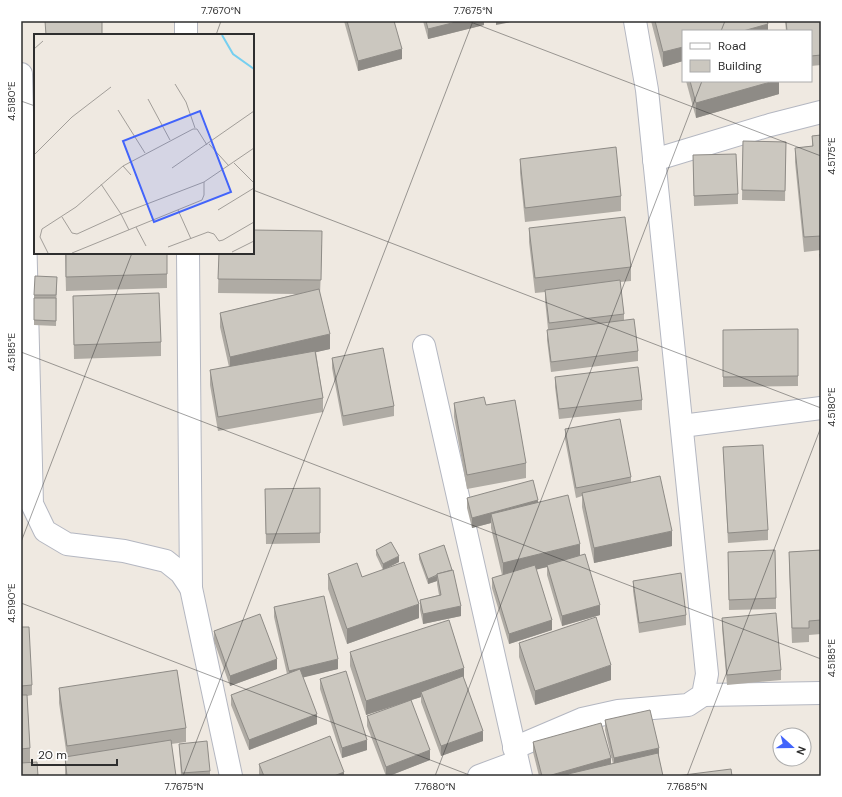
<svg xmlns="http://www.w3.org/2000/svg" width="842" height="797" font-family="'DM Sans',sans-serif">
<style>
.lines{fill:none;stroke-linecap:round;stroke-linejoin:round}
.street-casing{stroke:#b4b7c1;stroke-width:24}
.street{stroke:#fff;stroke-width:22}
.wall{fill:#afaba4}
.shaded-wall{fill:#8e8b86}
.building{fill:#cbc7bf;stroke:#8e8b86}
.ticks{fill:none;stroke:#2e2e2e;stroke-width:1;stroke-opacity:0.45}
.inset-river{fill:none;stroke:#75cff0;stroke-width:2}
.inset-road{fill:none;stroke:#a29e99;stroke-width:1}
.view{fill:#4264fb;fill-opacity:0.15;stroke:#4264fb;stroke-width:2}
.inset-edge{fill:none;stroke:#2e2e2e;stroke-width:2}
.neatline{fill:none;stroke:#2e2e2e;stroke-width:1.5}
.ticks-label{font-size:10px;text-anchor:middle;fill:#2e2e2e}
</style>
<rect width="100%" height="100%" fill="#efe9e1"/>
<g class="lines">
<defs>
<g id="street">
<path d="M 186,21 L 186,35"/>
<path d="M 21,74 L 32,504 L 45,531 L 67,544 L 124,551 L 166,561 L 181,573 L 191,588"/>
<path d="M 654,160 L 770,125 L 821,112"/>
<path d="M 188,253 L 191,588 L 231,776"/>
<path d="M 424,346 L 521,776"/>
<path d="M 682,426 L 821,408"/>
<path d="M 703,695 L 821,693"/>
<path d="M 514,748 L 582,719 L 618,711 L 688,705 L 703,695 L 707,674 L 647,90 L 635,21"/>
<path d="M 479,776 L 517,762"/>
</g>
</defs>
<use href="#street" class="street-casing"/>
<use href="#street" class="street"/>
</g>
<g class="wall">
<path d="M 344,21 L 394,21 L 402,59 L 358,71 Z"/>
<path d="M 423,21 L 484,21 L 484,25 L 428,39 Z"/>
<path d="M 651,21 L 767,21 L 768,31 L 683,31 L 683,61 L 663,67 Z"/>
<path d="M 785,21 L 821,21 L 821,65 L 811,66 L 811,31 L 786,31 Z"/>
<path d="M 686,81 L 779,81 L 779,94 L 696,118 Z"/>
<path d="M 821,135 L 821,250 L 804,252 L 795,162 L 795,148 L 812,146 L 812,136 Z"/>
<path d="M 743,141 L 786,142 L 785,201 L 742,200 Z"/>
<path d="M 693,155 L 738,194 L 738,204 L 694,206 Z"/>
<path d="M 520,159 L 621,196 L 621,211 L 525,222 L 520,173 Z"/>
<path d="M 529,228 L 631,267 L 631,281 L 620,282 L 624,314 L 624,320 L 638,351 L 638,361 L 551,372 L 547,340 L 547,330 L 548,329 L 545,300 L 545,292 L 535,293 L 529,242 Z"/>
<path d="M 322,245 L 320,294 L 330,349 L 316,352 L 323,398 L 323,412 L 218,431 L 210,385 L 210,370 L 229,367 L 220,327 L 220,313 L 297,294 L 218,293 L 219,253 Z"/>
<path d="M 65,253 L 167,253 L 167,288 L 66,291 Z"/>
<path d="M 820,254 L 821,254 L 821,277 L 820,268 Z"/>
<path d="M 57,277 L 56,326 L 34,325 L 34,295 Z"/>
<path d="M 73,296 L 161,342 L 161,356 L 74,359 Z"/>
<path d="M 798,329 L 798,386 L 723,387 L 723,330 Z"/>
<path d="M 332,358 L 394,406 L 394,416 L 343,426 L 332,368 Z"/>
<path d="M 555,377 L 642,400 L 642,410 L 559,419 L 555,387 Z"/>
<path d="M 454,403 L 486,405 L 526,463 L 526,478 L 467,489 L 454,417 Z"/>
<path d="M 565,429 L 631,477 L 631,483 L 672,546 L 594,563 L 582,507 L 582,496 L 576,498 L 565,439 Z"/>
<path d="M 723,447 L 768,530 L 768,540 L 728,543 Z"/>
<path d="M 320,488 L 320,543 L 266,544 L 265,489 Z"/>
<path d="M 467,498 L 538,502 L 580,555 L 600,615 L 562,626 L 547,575 L 547,567 L 536,569 L 552,630 L 509,644 L 492,588 L 492,578 L 502,575 L 491,528 L 491,523 L 472,528 L 467,508 Z"/>
<path d="M 376,550 L 399,562 L 383,570 L 419,618 L 347,644 L 328,589 L 328,574 L 362,577 L 383,570 L 376,555 Z"/>
<path d="M 821,550 L 821,634 L 809,635 L 809,642 L 792,643 L 789,566 L 789,552 Z"/>
<path d="M 728,552 L 776,598 L 776,609 L 729,610 Z"/>
<path d="M 419,554 L 452,571 L 461,616 L 423,624 L 420,610 L 420,600 L 439,595 L 437,584 L 437,581 L 428,584 L 419,559 Z"/>
<path d="M 633,581 L 686,615 L 686,625 L 639,633 L 633,591 Z"/>
<path d="M 274,607 L 338,669 L 303,677 L 317,724 L 249,750 L 231,705 L 231,695 L 287,674 L 274,617 Z"/>
<path d="M 722,618 L 781,670 L 781,680 L 727,685 L 722,628 Z"/>
<path d="M 21,627 L 32,685 L 32,695 L 27,696 L 30,748 L 30,762 L 21,776 Z"/>
<path d="M 214,631 L 277,669 L 230,686 L 214,641 Z"/>
<path d="M 519,643 L 611,680 L 535,705 L 519,657 Z"/>
<path d="M 350,652 L 464,679 L 483,741 L 441,756 L 421,702 L 421,697 L 411,700 L 430,760 L 389,776 L 386,776 L 367,726 L 367,716 L 400,704 L 366,715 L 350,666 Z"/>
<path d="M 320,679 L 367,750 L 342,758 L 320,689 Z"/>
<path d="M 59,688 L 186,728 L 186,742 L 171,744 L 176,776 L 65,776 L 65,757 L 67,757 L 59,703 Z"/>
<path d="M 605,720 L 659,758 L 663,776 L 539,776 L 533,752 L 533,742 L 611,764 L 613,764 L 605,730 Z"/>
<path d="M 179,744 L 210,771 L 210,776 L 181,776 Z"/>
<path d="M 259,764 L 344,776 L 260,776 L 259,774 Z"/>
</g>
<g class="shaded-wall">
<path d="M 460,21 L 484,21 L 484,25 L 428,39 L 428,29 Z"/>
<path d="M 496,21 L 516,21 L 496,25 Z"/>
<path d="M 768,24 L 768,31 L 743,31 Z"/>
<path d="M 683,47 L 683,61 L 663,67 L 663,52 Z"/>
<path d="M 402,49 L 402,59 L 358,71 L 358,61 Z"/>
<path d="M 774,81 L 779,81 L 779,94 L 696,118 L 696,103 Z"/>
<path d="M 330,334 L 330,349 L 230,372 L 230,357 Z"/>
<path d="M 538,500 L 538,510 L 491,514 L 491,523 L 472,528 L 472,518 Z"/>
<path d="M 672,531 L 672,546 L 594,563 L 594,548 Z"/>
<path d="M 580,544 L 580,559 L 547,565 L 547,567 L 503,578 L 503,563 Z"/>
<path d="M 399,556 L 399,562 L 383,570 L 383,564 Z"/>
<path d="M 437,576 L 437,581 L 428,584 L 428,579 Z"/>
<path d="M 419,604 L 419,618 L 347,644 L 347,629 Z"/>
<path d="M 600,605 L 600,615 L 562,626 L 562,616 Z"/>
<path d="M 461,606 L 461,616 L 423,624 L 423,614 Z"/>
<path d="M 552,620 L 552,630 L 509,644 L 509,634 Z"/>
<path d="M 277,659 L 277,669 L 230,686 L 230,676 Z"/>
<path d="M 338,659 L 338,669 L 289,681 L 289,671 Z"/>
<path d="M 611,665 L 611,680 L 535,705 L 535,691 Z"/>
<path d="M 464,668 L 464,683 L 421,692 L 421,697 L 366,715 L 366,701 Z"/>
<path d="M 317,714 L 317,724 L 249,750 L 249,740 Z"/>
<path d="M 483,731 L 483,741 L 441,756 L 441,746 Z"/>
<path d="M 367,740 L 367,750 L 342,758 L 342,748 Z"/>
<path d="M 659,748 L 659,758 L 614,768 L 614,758 Z"/>
<path d="M 430,750 L 430,760 L 389,776 L 386,776 L 386,767 Z"/>
<path d="M 611,758 L 611,768 L 568,774 L 568,776 L 548,776 Z"/>
<path d="M 344,772 L 344,776 L 334,776 Z"/>
</g>
<g class="building">
<path d="M 45,21 L 102,21 L 102,35 L 46,35 Z"/>
<path d="M 347,21 L 394,21 L 402,49 L 358,61 Z"/>
<path d="M 426,21 L 460,21 L 428,29 Z"/>
<path d="M 655,21 L 767,21 L 768,24 L 743,31 L 683,31 L 683,47 L 663,52 Z"/>
<path d="M 786,21 L 821,21 L 821,55 L 811,56 L 811,31 L 787,31 Z"/>
<path d="M 690,81 L 774,81 L 696,103 Z"/>
<path d="M 821,135 L 821,236 L 804,237 L 795,148 L 813,146 L 812,136 Z"/>
<path d="M 743,141 L 786,142 L 785,191 L 742,190 Z"/>
<path d="M 616,147 L 621,196 L 525,208 L 520,159 Z"/>
<path d="M 736,154 L 738,194 L 694,196 L 693,155 Z"/>
<path d="M 625,217 L 631,267 L 535,278 L 529,228 Z"/>
<path d="M 253,230 L 322,231 L 321,280 L 218,279 L 219,253 L 253,253 Z"/>
<path d="M 66,253 L 167,253 L 167,274 L 66,277 Z"/>
<path d="M 820,254 L 821,254 L 821,263 Z"/>
<path d="M 35,276 L 57,277 L 56,295 L 34,295 Z"/>
<path d="M 620,280 L 624,314 L 549,323 L 545,290 Z"/>
<path d="M 319,289 L 330,334 L 230,357 L 220,313 Z"/>
<path d="M 159,293 L 161,342 L 74,345 L 73,296 Z"/>
<path d="M 34,298 L 56,298 L 56,321 L 34,320 Z"/>
<path d="M 634,319 L 638,351 L 551,362 L 547,330 Z"/>
<path d="M 798,329 L 798,376 L 723,377 L 723,330 Z"/>
<path d="M 383,348 L 394,406 L 343,416 L 332,358 Z"/>
<path d="M 315,351 L 323,398 L 218,417 L 210,370 Z"/>
<path d="M 638,367 L 642,400 L 559,409 L 555,377 Z"/>
<path d="M 484,397 L 486,405 L 515,400 L 526,463 L 467,475 L 454,403 Z"/>
<path d="M 620,419 L 631,477 L 576,488 L 565,429 Z"/>
<path d="M 763,445 L 768,530 L 728,533 L 723,447 Z"/>
<path d="M 660,476 L 672,531 L 594,548 L 582,493 Z"/>
<path d="M 533,480 L 538,500 L 472,518 L 467,498 Z"/>
<path d="M 320,488 L 320,533 L 266,534 L 265,489 Z"/>
<path d="M 568,495 L 580,544 L 503,563 L 491,514 Z"/>
<path d="M 391,542 L 399,556 L 383,564 L 376,550 Z"/>
<path d="M 444,545 L 452,570 L 437,574 L 437,575 L 428,579 L 419,554 Z"/>
<path d="M 775,550 L 776,598 L 729,600 L 728,552 Z"/>
<path d="M 821,550 L 821,620 L 809,621 L 809,628 L 792,628 L 789,552 Z"/>
<path d="M 585,554 L 600,605 L 562,616 L 547,565 Z"/>
<path d="M 404,562 L 419,604 L 347,629 L 328,574 L 357,563 L 362,577 Z"/>
<path d="M 535,565 L 552,620 L 509,634 L 492,578 Z"/>
<path d="M 453,570 L 461,606 L 423,614 L 420,600 L 441,595 L 437,574 Z"/>
<path d="M 681,573 L 686,615 L 639,623 L 633,581 Z"/>
<path d="M 324,596 L 338,659 L 289,671 L 274,607 Z"/>
<path d="M 776,613 L 781,670 L 727,675 L 722,618 Z"/>
<path d="M 260,614 L 277,659 L 230,676 L 214,631 Z"/>
<path d="M 596,617 L 611,665 L 535,691 L 519,643 Z"/>
<path d="M 449,620 L 464,668 L 366,701 L 350,652 Z"/>
<path d="M 21,627 L 29,627 L 32,685 L 21,686 Z"/>
<path d="M 300,669 L 317,714 L 249,740 L 231,695 Z"/>
<path d="M 177,670 L 186,728 L 67,746 L 59,688 Z"/>
<path d="M 346,671 L 367,740 L 342,748 L 320,679 Z"/>
<path d="M 463,676 L 483,731 L 441,746 L 421,692 Z"/>
<path d="M 21,695 L 27,695 L 30,748 L 21,749 Z"/>
<path d="M 411,700 L 430,750 L 386,767 L 367,716 Z"/>
<path d="M 650,710 L 659,748 L 614,758 L 605,720 Z"/>
<path d="M 601,723 L 611,758 L 548,776 L 542,776 L 533,742 Z"/>
<path d="M 330,736 L 344,772 L 334,776 L 264,776 L 259,764 Z"/>
<path d="M 171,740 L 176,776 L 67,776 L 65,757 Z"/>
<path d="M 207,741 L 210,771 L 182,773 L 179,744 Z"/>
<path d="M 658,753 L 663,776 L 569,776 L 568,774 Z"/>
<path d="M 37,762 L 38,776 L 21,776 L 21,763 Z"/>
<path d="M 731,769 L 732,776 L 676,776 Z"/>
</g>
<path class="ticks" d="M 468,21 L 821,156M 721,31 L 725,21M 216,35 L 221,21M 21,101 L 35,106M 253,190 L 821,408M 21,352 L 821,659M 21,542 L 132,253M 21,603 L 472,776M 183,776 L 473,21M 435,776 L 702,81M 687,776 L 821,427"/>
<g transform="translate(34 34)">
<rect width="220" height="220" fill="#efe9e1"/>
<path class="inset-river" d="M 188,1 L 199,20 L 220,35"/>
<path class="inset-road" d="M 0,15 L 9,7M 141,50 L 152,68 L 161,94M 114,65 L 136,106M 84,76 L 111,119M 175,110 L 195,132M 0,121 L 38,83 L 77,53M 200,129 L 220,149M 89,132 L 97,141M 138,134 L 220,77M 144,176 L 157,205M 184,176 L 220,154M 28,183 L 38,199 L 43,200 L 87,180 L 67,150M 102,193 L 112,212M 95,196 L 87,180 L 170,148 L 220,114M 134,213 L 174,198 L 180,200 L 185,207 L 189,206 L 220,188M 198,218 L 220,207M 14,219 L 6,203 L 8,195 L 42,173 L 89,132 L 159,95 L 163,95 L 173,111M 38,219 L 168,166 L 170,161 L 170,148"/>
<path class="view" d="M 166,77 L 197,158 L 120,188 L 89,107 Z"/>
<rect width="220" height="220" class="inset-edge"/>
</g>
<rect width="842" height="797" fill="none" stroke="#ffffff" stroke-width="44"/>
<rect x="682" y="30" width="130" height="52" fill="#ffffff" stroke="#ababab"/>
<rect x="690" y="43" width="20" height="6" fill="#ffffff" stroke="#ababab"/>
<text x="718" y="50" font-size="12" fill="#2e2e2e">Road</text>
<rect x="690" y="60" width="20" height="12" fill="#cbc7bf" stroke="#ababab"/>
<text x="718" y="70" font-size="12" fill="#2e2e2e">Building</text>
<g transform="translate(792 747) rotate(111)"><circle r="19" fill="#ffffff" stroke="#ababab"/>
<path d="M0-3L7 15L0 10L-7 15Z" fill="#4264fb"/>
<text y="-6" font-size="11" font-weight="bold" text-anchor="middle" fill="#2e2e2e">N</text>
</g>
<path d="M32 759v6h85v-6" fill="none" stroke="#2e2e2e" stroke-width="2"/>
<text x="38" y="759" font-size="12" fill="#2e2e2e" stroke="#ffffff" stroke-width="3" paint-order="stroke">20 m</text>
<rect x="22" y="22" width="798" height="753" class="neatline"/>
<g class="ticks-label">
<text x="221" y="14">7.7670°N</text>
<text x="473" y="14">7.7675°N</text>
<text transform="translate(11 101) rotate(-90)" y="4">4.5180°E</text>
<text transform="translate(831 156) rotate(-90)" y="4">4.5175°E</text>
<text transform="translate(11 352) rotate(-90)" y="4">4.5185°E</text>
<text transform="translate(831 407) rotate(-90)" y="4">4.5180°E</text>
<text transform="translate(11 603) rotate(-90)" y="4">4.5190°E</text>
<text transform="translate(831 658) rotate(-90)" y="4">4.5185°E</text>
<text x="184" y="790">7.7675°N</text>
<text x="435" y="790">7.7680°N</text>
<text x="687" y="790">7.7685°N</text>
</g>
</svg>
